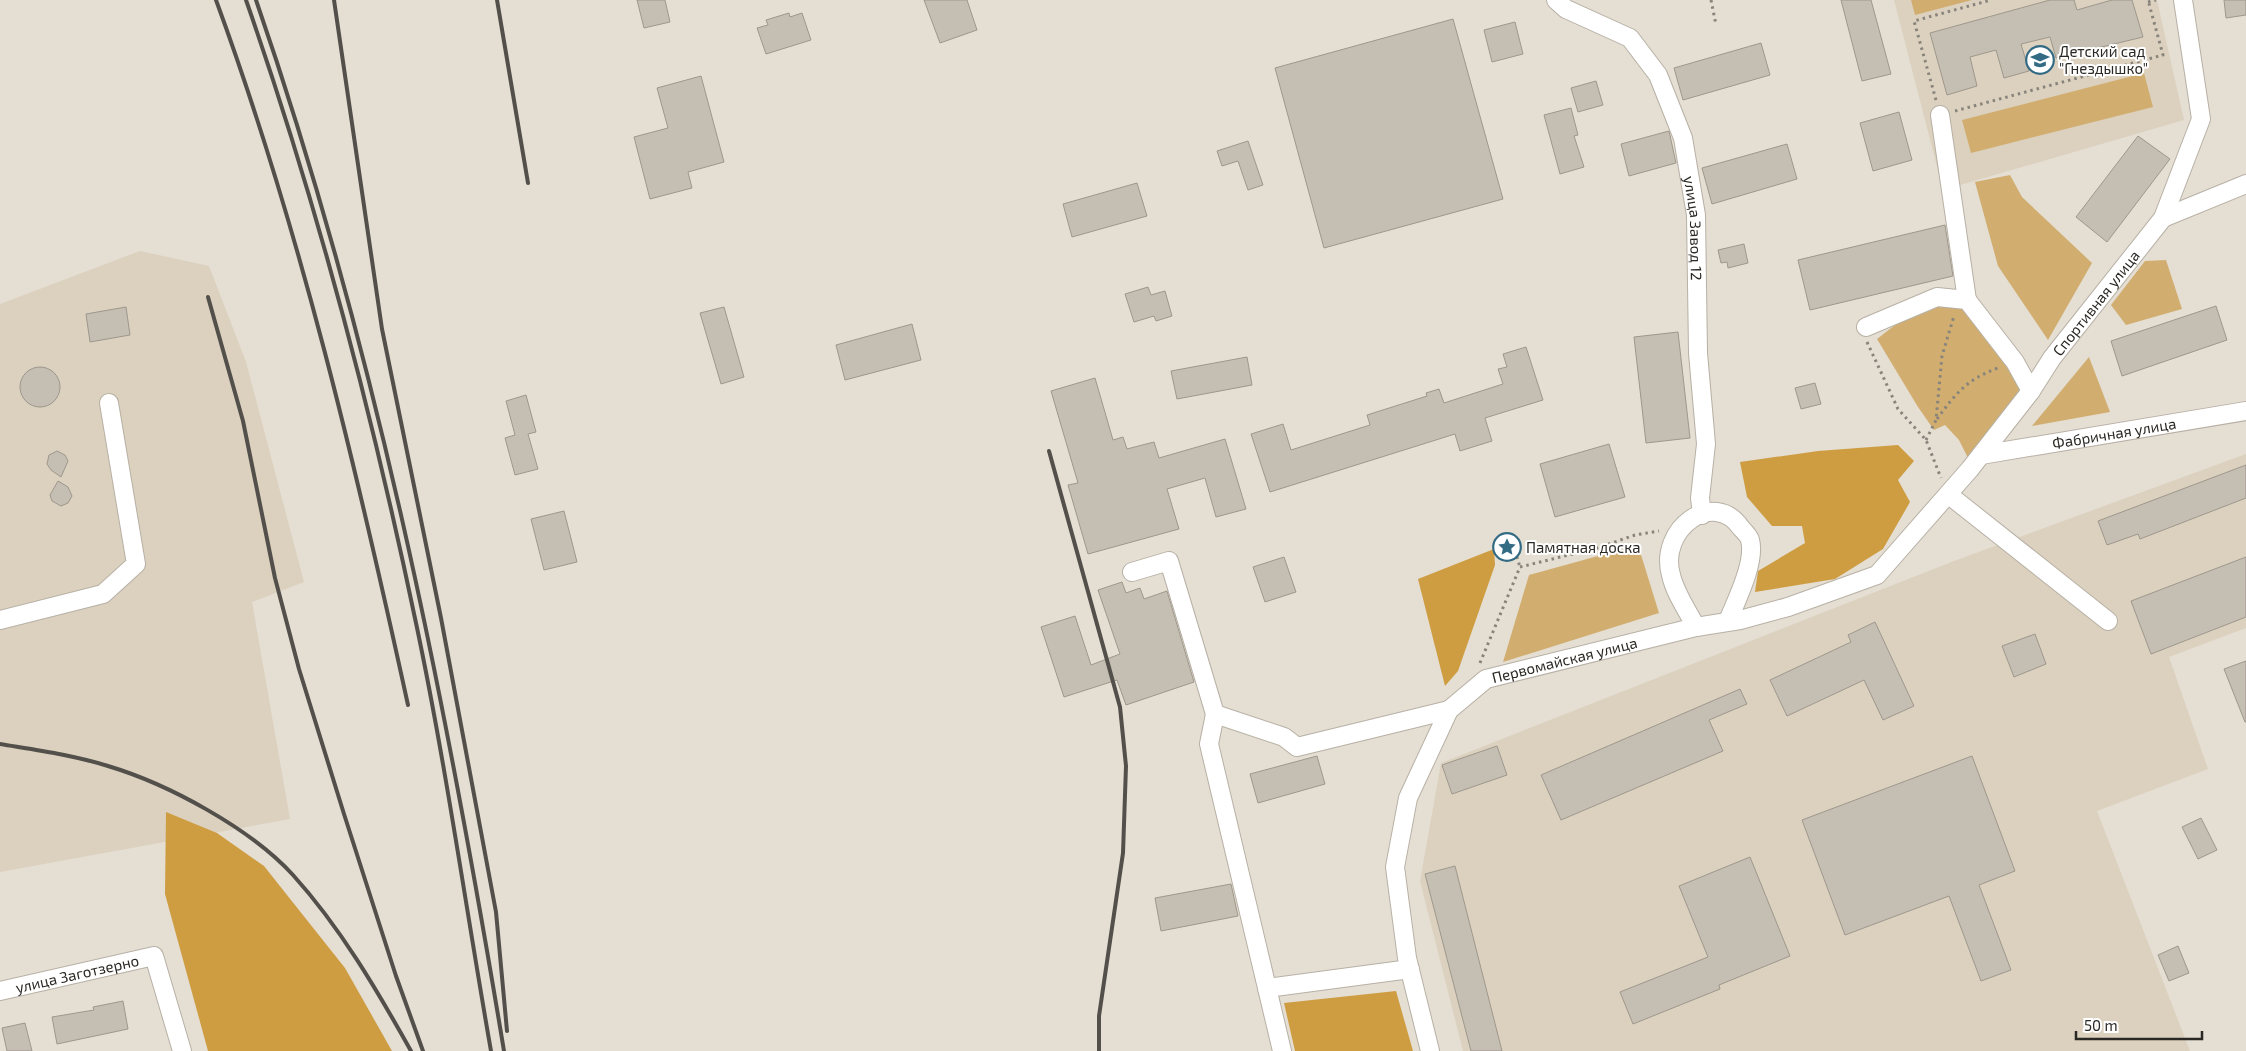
<svg xmlns="http://www.w3.org/2000/svg" width="2246" height="1051" font-family="'Exo 2',sans-serif">
<style>
.built{fill:#dcd1bf}
.green{fill:#d1ae70}
.forest{fill:#ce9d42}
.building{fill:#c5beb3;stroke:#9e978c}
.lines{fill:none;stroke-linecap:round;stroke-linejoin:round}
.minor-casing{stroke:#b7b0a5;stroke-width:20}
.path{stroke:#88847c;stroke-width:3;stroke-dasharray:2.5 4;stroke-linecap:butt}
.minor{stroke:#fff;stroke-width:18}
.rail{stroke:#53504b;stroke-width:4}
.labels{text-anchor:middle;dominant-baseline:central;stroke-width:4;stroke-linejoin:round;paint-order:stroke}
.poi-label{font-size:15px;fill:#2a2824;stroke:#fff;text-anchor:start}
.street-label{font-size:15px;fill:#2a2824;stroke:#fff}
</style>
<rect width="100%" height="100%" fill="#e5ded3"/>
<g class="built">
<path d="M 1894,0 L 2157,0 L 2184,120 L 1943,190 Z"/>
<path d="M 140,251 L 209,266 L 246,362 L 304,582 L 252,602 L 290,819 L 0,872 L 0,304 Z"/>
<path d="M 2246,454 L 2246,628 L 2169,657 L 2208,769 L 2097,811 L 2190,1051 L 1463,1051 L 1420,881 L 1441,763 L 1954,561 Z"/>
</g>
<g class="green">
<path d="M 1911,0 L 1972,0 L 1915,15 Z"/>
<path d="M 2144,73 L 2153,107 L 1971,153 L 1962,120 Z"/>
<path d="M 2010,175 L 2022,197 L 2092,263 L 2048,340 L 1998,266 L 1975,182 Z"/>
<path d="M 2166,260 L 2182,309 L 2126,325 L 2111,305 L 2145,261 Z"/>
<path d="M 1952,297 L 1974,308 L 2029,382 L 1968,458 L 1959,440 L 1945,425 L 1934,430 L 1918,407 L 1877,339 L 1904,318 Z"/>
<path d="M 2089,357 L 2110,412 L 2032,426 Z"/>
<path d="M 1638,545 L 1659,613 L 1503,662 L 1529,575 Z"/>
</g>
<g class="forest">
<path d="M 1898,445 L 1914,461 L 1898,480 L 1910,502 L 1883,549 L 1835,579 L 1755,592 L 1758,571 L 1805,543 L 1802,526 L 1772,526 L 1747,497 L 1740,462 L 1818,451 Z"/>
<path d="M 1494,549 L 1495,565 L 1458,671 L 1445,686 L 1418,579 Z"/>
<path d="M 166,812 L 217,833 L 264,866 L 345,968 L 392,1051 L 208,1051 L 165,894 Z"/>
<path d="M 1396,991 L 1413,1051 L 1295,1051 L 1284,1003 Z"/>
</g>
<g class="building">
<path d="M 637,0 L 665,0 L 670,22 L 644,28 Z"/>
<path d="M 924,0 L 967,0 L 977,30 L 940,43 Z"/>
<path d="M 1841,0 L 1871,0 L 1891,74 L 1862,81 Z"/>
<path d="M 2050,0 L 2074,0 L 2077,10 L 2112,0 L 2132,0 L 2143,37 L 2056,58 L 2050,37 L 2021,44 L 2029,71 L 2004,78 L 1996,50 L 1970,57 L 1977,86 L 1947,95 L 1930,33 Z"/>
<path d="M 2224,0 L 2246,0 L 2246,15 L 2226,18 Z"/>
<path d="M 789,13 L 790,17 L 802,13 L 811,40 L 766,54 L 757,28 L 768,25 L 766,20 Z"/>
<path d="M 1453,19 L 1503,199 L 1324,248 L 1275,68 Z"/>
<path d="M 1515,22 L 1523,54 L 1492,62 L 1484,30 Z"/>
<path d="M 1761,43 L 1770,75 L 1683,100 L 1674,68 Z"/>
<path d="M 701,76 L 724,162 L 688,172 L 692,188 L 650,199 L 634,137 L 668,128 L 657,88 Z"/>
<path d="M 1596,81 L 1603,105 L 1578,112 L 1571,88 Z"/>
<path d="M 1571,108 L 1578,135 L 1574,136 L 1584,167 L 1560,174 L 1544,115 Z"/>
<path d="M 1899,112 L 1912,160 L 1873,171 L 1860,123 Z"/>
<path d="M 1669,131 L 1676,163 L 1629,176 L 1621,144 Z"/>
<path d="M 2138,136 L 2170,159 L 2107,242 L 2076,217 Z"/>
<path d="M 1248,141 L 1263,185 L 1248,190 L 1238,161 L 1222,166 L 1217,151 Z"/>
<path d="M 1787,144 L 1797,179 L 1712,204 L 1702,168 Z"/>
<path d="M 1137,183 L 1147,216 L 1072,237 L 1063,204 Z"/>
<path d="M 1945,225 L 1953,276 L 1810,310 L 1798,260 Z"/>
<path d="M 1744,244 L 1748,263 L 1728,268 L 1727,262 L 1721,263 L 1718,250 Z"/>
<path d="M 1148,287 L 1151,295 L 1165,291 L 1172,316 L 1156,321 L 1154,316 L 1134,322 L 1125,294 Z"/>
<path d="M 2216,306 L 2227,340 L 2122,376 L 2111,341 Z"/>
<path d="M 126,307 L 130,335 L 90,342 L 86,314 Z"/>
<path d="M 724,307 L 744,377 L 721,384 L 700,313 Z"/>
<path d="M 912,324 L 921,360 L 845,380 L 836,345 Z"/>
<path d="M 1678,332 L 1690,438 L 1646,443 L 1634,337 Z"/>
<path d="M 1526,347 L 1543,400 L 1485,418 L 1492,441 L 1460,451 L 1455,434 L 1270,492 L 1251,434 L 1283,424 L 1291,450 L 1370,425 L 1367,415 L 1427,396 L 1426,393 L 1439,389 L 1444,403 L 1503,384 L 1498,369 L 1507,367 L 1503,354 Z"/>
<path d="M 1247,357 L 1252,385 L 1177,399 L 1171,371 Z"/>
<circle cx="40" cy="387" r="20"/>
<path d="M 1095,378 L 1113,440 L 1123,437 L 1127,449 L 1154,442 L 1159,458 L 1225,439 L 1246,509 L 1216,517 L 1205,478 L 1167,489 L 1179,529 L 1088,554 L 1068,485 L 1078,483 L 1051,391 Z"/>
<path d="M 1815,383 L 1821,404 L 1801,409 L 1795,388 Z"/>
<path d="M 526,395 L 536,432 L 528,434 L 538,469 L 515,475 L 505,438 L 515,435 L 506,401 Z"/>
<path d="M 1609,444 L 1625,497 L 1555,517 L 1540,464 Z"/>
<path d="M 57,451 L 65,455 L 68,461 L 61,477 L 51,470 L 47,464 L 49,455 Z"/>
<path d="M 2246,465 L 2246,498 L 2140,539 L 2138,534 L 2107,545 L 2098,521 Z"/>
<path d="M 58,481 L 68,487 L 72,496 L 68,503 L 61,506 L 52,501 L 50,495 Z"/>
<path d="M 564,511 L 577,562 L 544,570 L 531,519 Z"/>
<path d="M 1284,557 L 1296,592 L 1265,602 L 1253,567 Z"/>
<path d="M 2246,557 L 2246,617 L 2151,654 L 2131,601 Z"/>
<path d="M 1122,582 L 1126,593 L 1140,588 L 1144,599 L 1167,591 L 1194,682 L 1126,705 L 1117,680 L 1064,697 L 1041,627 L 1075,616 L 1091,665 L 1120,654 L 1098,590 Z"/>
<path d="M 1875,622 L 1914,706 L 1883,720 L 1864,680 L 1787,716 L 1770,680 L 1851,642 L 1848,635 Z"/>
<path d="M 2035,634 L 2046,664 L 2014,677 L 2002,646 Z"/>
<path d="M 2246,661 L 2246,722 L 2245,722 L 2224,669 Z"/>
<path d="M 1740,689 L 1747,704 L 1709,720 L 1723,751 L 1561,820 L 1541,775 Z"/>
<path d="M 1497,746 L 1507,775 L 1452,794 L 1442,765 Z"/>
<path d="M 1317,756 L 1325,784 L 1258,803 L 1250,774 Z"/>
<path d="M 1972,756 L 2015,871 L 1979,885 L 2011,970 L 1981,981 L 1949,896 L 1845,935 L 1802,820 Z"/>
<path d="M 2201,818 L 2217,850 L 2198,859 L 2182,827 Z"/>
<path d="M 1750,857 L 1790,956 L 1719,985 L 1720,989 L 1633,1024 L 1620,992 L 1708,957 L 1679,886 Z"/>
<path d="M 1455,866 L 1502,1051 L 1471,1051 L 1425,874 Z"/>
<path d="M 1231,884 L 1238,916 L 1161,931 L 1155,898 Z"/>
<path d="M 2178,946 L 2189,973 L 2169,981 L 2158,955 Z"/>
<path d="M 123,1001 L 128,1029 L 57,1044 L 52,1017 L 94,1010 L 93,1007 Z"/>
<path d="M 25,1023 L 32,1051 L 7,1051 L 2,1028 Z"/>
</g>
<g class="lines">
<defs>
<g id="minor">
<path id="s1" d="M 1556,0 L 1566,9 L 1630,38 L 1658,75 L 1683,138 L 1696,215 L 1698,353 L 1706,444 L 1700,498 L 1702,515"/>
<path d="M 1940,115 L 1967,300"/>
<path d="M 2163,218 L 2246,184"/>
<path d="M 1866,327 L 1937,297 L 1967,300 L 2015,362 L 2031,391"/>
<path id="s2" d="M 1981,455 L 2246,411"/>
<path d="M 1949,495 L 2108,621"/>
<path d="M 1132,572 L 1169,561 L 1215,714 L 1284,737 L 1297,747 L 1449,710"/>
<path d="M 0,620 L 103,594 L 136,564 L 109,403"/>
<path d="M 1696,627 C 1687,610 1675,593 1671,575 C 1658,529 1714,488 1741,528 C 1744,531 1749,536 1750,540 C 1756,562 1736,601 1728,621"/>
<path d="M 1215,714 L 1209,744 L 1282,1051"/>
<path d="M 1267,988 L 1410,969"/>
<path id="s3" d="M 0,991 L 154,956 L 182,1051"/>
<path id="s4" d="M 1430,1051 L 1407,958 L 1395,867 L 1408,798 L 1449,710 L 1486,679 L 1696,627 L 1740,620 L 1788,607 L 1877,575 L 1970,469 L 2031,391 L 2052,358 L 2163,218 L 2201,119 L 2183,0"/>
</g>
</defs>
<use href="#minor" class="minor-casing"/>
<g class="path">
<path d="M 1711,0 L 1716,25"/>
<path d="M 2148,2 L 2156,0"/>
<path d="M 1936,100 L 1914,21 L 1991,0"/>
<path d="M 1955,111 L 2163,55 L 2148,0"/>
<path d="M 1867,342 L 1898,409 L 1926,440 L 1941,478"/>
<path d="M 1937,419 C 1957,392 1966,380 1998,368"/>
<path d="M 1926,440 L 1936,420 L 1942,356 L 1954,316"/>
<path d="M 1513,544 L 1520,567"/>
<path d="M 1480,663 L 1520,567 L 1597,548 L 1635,535 L 1659,531"/>
</g>
<use href="#minor" class="minor"/>
<g class="rail">
<path d="M 216,0 C 300,229 356,467 408,705"/>
<path d="M 246,0 C 317,203 372,412 416,623 C 446,765 466,909 491,1051"/>
<path d="M 256,0 C 374,341 445,695 504,1051"/>
<path d="M 334,0 L 382,329 L 441,618 L 496,912 L 507,1031"/>
<path d="M 497,0 L 528,183"/>
<path d="M 208,297 L 243,421 L 275,578 L 299,669 L 344,814 L 396,976 L 423,1051"/>
<path d="M 1049,451 L 1120,707 L 1126,766 L 1123,853 L 1099,1016 L 1099,1051"/>
<path d="M 0,744 C 36,750 73,755 108,766 C 168,784 250,828 293,875 C 340,927 377,990 411,1051"/>
</g>
</g>
<defs>
<symbol id="school-ring" viewBox="-11 -11 22 22"><circle r="9.5" fill="#fff" stroke="#336b85" stroke-width="1.5"/><path d="M0-5L7-2L0 1L-7-2ZM-4 1L0 2.5L4 1V4Q0 6-4 4Z" fill="#336b85"/></symbol>
<symbol id="sight-ring" viewBox="-11 -11 22 22"><circle r="9.5" fill="#fff" stroke="#336b85" stroke-width="1.5"/><path d="M0-6L1.8-2.2L6-1.7L2.9 1.2L3.7 5.4L0 3.3L-3.7 5.4L-2.9 1.2L-6-1.7L-1.8-2.2Z" fill="#336b85"/></symbol>
</defs>
<g fill-rule="evenodd">
<use href="#school-ring" x="2024" y="44" width="32" height="32"/>
<use href="#sight-ring" x="1491" y="531" width="32" height="32"/>
</g>
<g class="labels">
<g class="poi-label">
<text x="2059" y="51">Детский сад<tspan x="2059" dy="17">"Гнездышко"</tspan></text>
<text x="1526" y="547">Памятная доска</text>
</g>
<g class="street-label">
<text stroke="none"><textPath href="#s1" startOffset="289">улица Завод 12</textPath></text>
<text stroke="none"><textPath href="#s4" startOffset="1158">Спортивная улица</textPath></text>
<text stroke="none"><textPath href="#s2" startOffset="135">Фабричная улица</textPath></text>
<text stroke="none"><textPath href="#s4" startOffset="484">Первомайская улица</textPath></text>
<text stroke="none"><textPath href="#s3" startOffset="79">улица Заготзерно</textPath></text>
</g>
</g>
<path d="M2076 1031v8h126v-8" fill="none" stroke="#2a2824" stroke-width="2.5"/>
<text x="2084" y="1031" font-size="15" fill="#2a2824" stroke="#ffffff" stroke-width="4" paint-order="stroke">50 m</text>
</svg>
